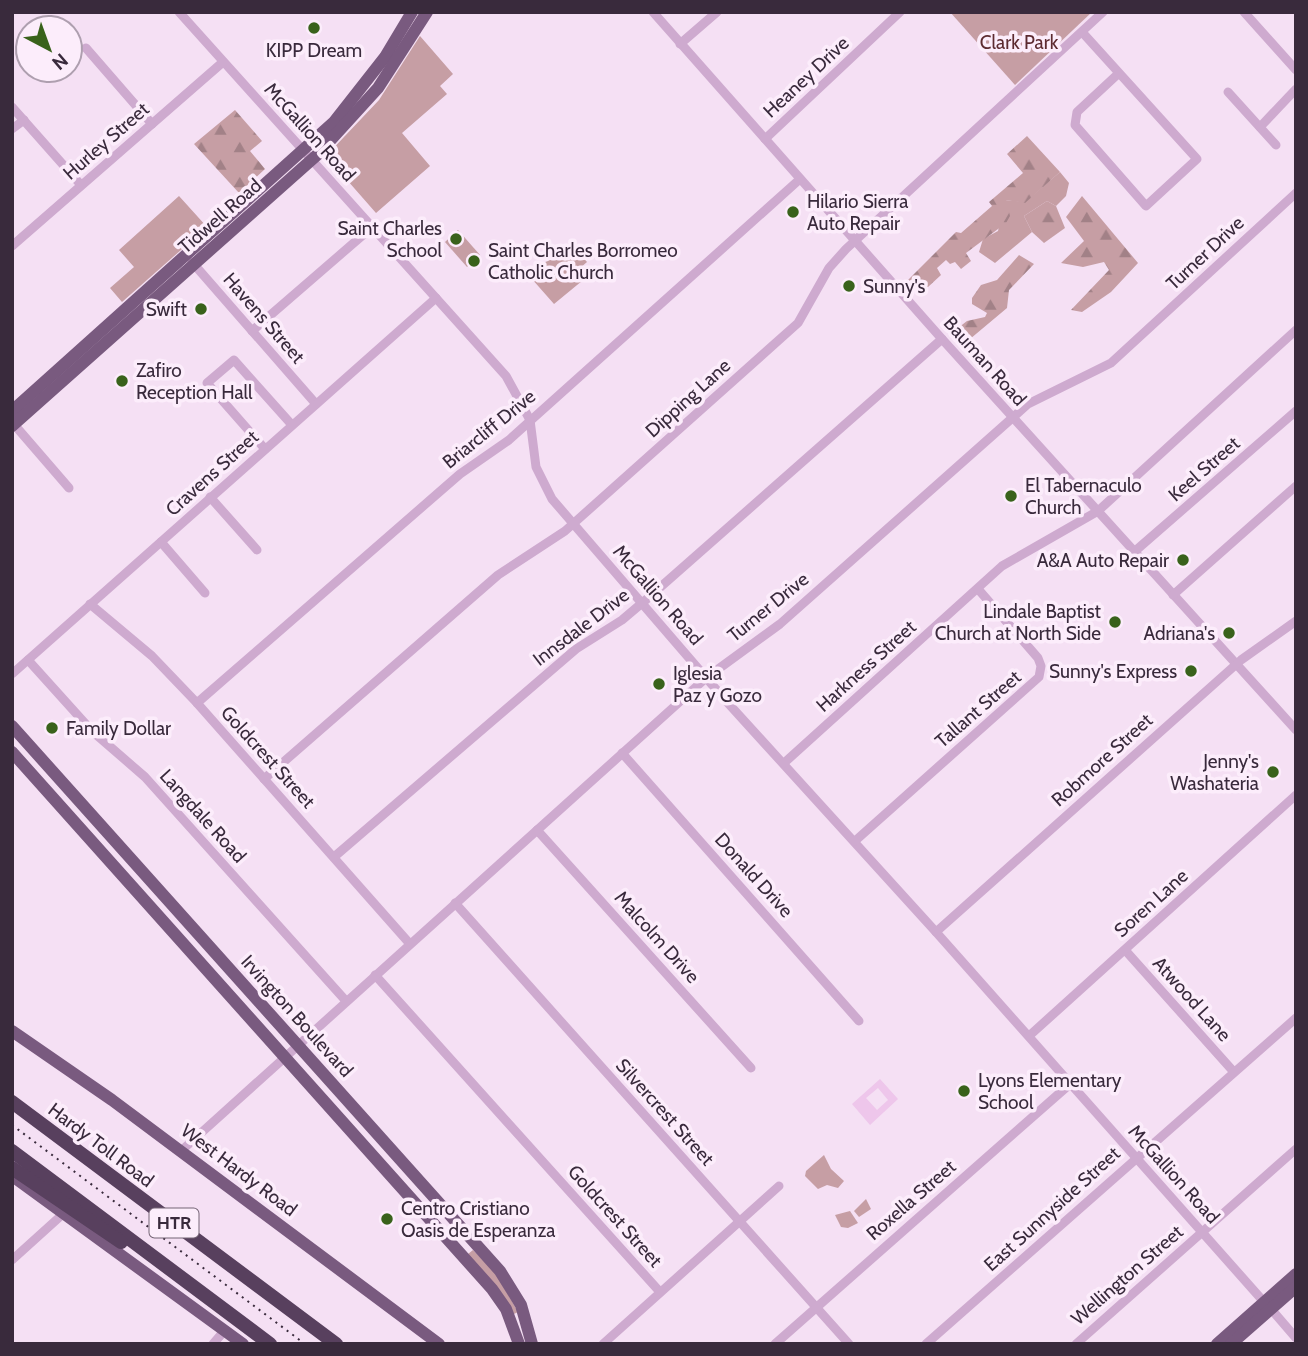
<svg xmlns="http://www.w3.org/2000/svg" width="1308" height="1356" font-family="Cabin,sans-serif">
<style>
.green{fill:#c69ea4}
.forest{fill:url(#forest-firs)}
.plaza{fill:#eec6eb;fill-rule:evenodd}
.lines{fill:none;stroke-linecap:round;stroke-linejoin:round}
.minor{stroke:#ceaacf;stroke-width:9}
.major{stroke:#795a7f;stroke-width:12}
.highway{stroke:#58405e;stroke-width:14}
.rail{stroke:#392a3c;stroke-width:2;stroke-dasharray:2 5;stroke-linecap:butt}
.poi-dot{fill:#39621b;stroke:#fcedfb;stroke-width:2.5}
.labels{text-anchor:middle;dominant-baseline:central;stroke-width:7;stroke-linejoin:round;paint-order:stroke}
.shield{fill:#fcedfb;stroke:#746475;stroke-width:2}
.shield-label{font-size:18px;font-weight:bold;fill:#392a3c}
.park-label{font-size:19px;fill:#5d2b31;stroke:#fcedfb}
.poi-label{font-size:19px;fill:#392a3c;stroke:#fcedfb;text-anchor:start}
.street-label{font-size:19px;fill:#392a3c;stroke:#fcedfb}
</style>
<defs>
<pattern id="forest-firs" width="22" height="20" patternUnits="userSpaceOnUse" patternTransform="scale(1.75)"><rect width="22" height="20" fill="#c69ea4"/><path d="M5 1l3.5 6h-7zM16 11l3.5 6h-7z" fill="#a28187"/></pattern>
</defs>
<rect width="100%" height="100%" fill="#f5e0f4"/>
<g class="green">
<path d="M 950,12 L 1092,12 L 1015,85 Z"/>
<path d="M 420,36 L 453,74 L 440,86 L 447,94 L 402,133 L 430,166 L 376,213 L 326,156 L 379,100 Z"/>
<path d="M 1060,172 L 1069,183 L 1066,196 L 1056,206 L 1047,201 L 1024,216 L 1032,232 L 995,263 L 979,252 L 983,239 L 998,231 L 1005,200 L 1025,202 Z"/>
<path d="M 179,196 L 207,227 L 122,302 L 110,288 L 134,267 L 119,250 Z"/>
<path d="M 458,230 L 480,255 L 467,267 L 445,242 Z"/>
<path d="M 570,242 L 587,262 L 580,268 L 588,276 L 554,304 L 524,270 L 548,261 Z"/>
<path d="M 824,1155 L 831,1169 L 844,1181 L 838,1188 L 827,1185 L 818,1189 L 805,1176 L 806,1171 Z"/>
<path d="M 866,1199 L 871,1209 L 859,1217 L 854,1211 Z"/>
<path d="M 850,1211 L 858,1223 L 848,1228 L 841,1227 L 835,1215 Z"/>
<path d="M 473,1250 L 496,1273 L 518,1312 L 514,1314 L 468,1254 Z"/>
</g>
<g class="forest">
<path d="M 235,110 L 262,141 L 250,151 L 265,169 L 239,193 L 194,144 Z"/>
<path d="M 1027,136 L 1060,172 L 1025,203 L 1006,200 L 1010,216 L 1006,223 L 966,253 L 971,261 L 961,269 L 955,262 L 950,264 L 946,260 L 937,268 L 941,275 L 928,287 L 907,281 L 956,232 L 961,233 L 992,206 L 989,202 L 1023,173 L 1007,154 Z"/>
<path d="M 1082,196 L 1138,263 L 1111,292 L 1082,312 L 1071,310 L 1109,270 L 1104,262 L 1083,267 L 1061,263 L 1084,241 L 1066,217 Z"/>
<path d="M 1047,201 L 1056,206 L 1065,228 L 1044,243 L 1032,232 L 1024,216 Z"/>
<path d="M 1019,255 L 1034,264 L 1009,290 L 1007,308 L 970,339 L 965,338 L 958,328 L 967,321 L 985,317 L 987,313 L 972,304 L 972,298 L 981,285 L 997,280 Z"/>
</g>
<path class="plaza" d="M 880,1079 L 898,1099 L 870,1125 L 852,1104 ZM 878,1088 L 888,1100 L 877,1110 L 866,1098 Z"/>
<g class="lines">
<g class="minor">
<path d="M 179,12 L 506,376 L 530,420 L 536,467 L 552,499 L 727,702 L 936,932 L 1264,1302"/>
<path d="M 653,12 L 942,339 L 1296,730"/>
<path d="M 1244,12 L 1296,70"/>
<path d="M 1082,32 L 1197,159 L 1146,206 L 1075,125 L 1077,112 L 1119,73"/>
<path d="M 680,44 L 717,12"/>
<path d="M 86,48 L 152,124"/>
<path d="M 1228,92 L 1276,145"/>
<path d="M 12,107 L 81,185"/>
<path d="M 1260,127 L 1296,89"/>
<path d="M 12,129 L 24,120"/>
<path d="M 765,139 L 900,12"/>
<path d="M 12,246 L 223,62"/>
<path d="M 192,262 L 316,404"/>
<path d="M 252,331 L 371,228"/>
<path d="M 12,422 L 69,488"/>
<path d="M 265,449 L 207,383 L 234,360 L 292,425"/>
<path d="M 210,497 L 257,550"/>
<path d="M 161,542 L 205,593"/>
<path d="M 1134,552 L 1296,411"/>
<path d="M 1173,595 L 1296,486"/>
<path d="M 90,604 L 152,656 L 197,703 L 410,944"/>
<path d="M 28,660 L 92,731 L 145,777 L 346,1001"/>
<path d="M 12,674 L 436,298"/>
<path d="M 197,703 L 460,474 L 509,440 L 800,179"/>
<path d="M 622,753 L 859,1021"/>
<path d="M 784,763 L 1002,566 L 1098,511 L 1296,330"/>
<path d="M 264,779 L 498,575 L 565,531 L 798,323 L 829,268 L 846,249 L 1103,12"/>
<path d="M 537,830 L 751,1068"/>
<path d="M 855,841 L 1039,677 L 1041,666 L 1038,658 L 978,589"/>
<path d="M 334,857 L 576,649 L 622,620 L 648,598 L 942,339"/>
<path d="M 455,903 L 849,1344"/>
<path d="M 936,932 L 1241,660 L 1296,621"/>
<path d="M 1125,950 L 1233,1071"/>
<path d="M 375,975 L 660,1292"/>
<path d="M 1029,1036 L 1296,795"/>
<path d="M 181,1151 L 706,678 L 780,624 L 1028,404 L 1111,363 L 1296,193"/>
<path d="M 12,1260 L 64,1213"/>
<path d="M 1271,1309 L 1296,1338"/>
<path d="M 213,1344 L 225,1330"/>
<path d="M 603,1344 L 779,1186"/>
<path d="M 775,1344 L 1070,1084"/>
<path d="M 926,1344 L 1296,1018"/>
<path d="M 1076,1344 L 1296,1149"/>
</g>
<g class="major">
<path d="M 12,411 L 334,122 L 385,57 L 412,12"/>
<path d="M 12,426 L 317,155 L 378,88 L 427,12"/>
<path d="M 12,726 L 500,1271 L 521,1305 L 532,1344"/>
<path d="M 12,752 L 492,1289 L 506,1309 L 519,1344"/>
<path d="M 12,1031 L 112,1100 L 439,1344"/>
<path d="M 15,1178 L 243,1344"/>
<path d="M 1217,1344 L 1296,1274"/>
<path d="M 1231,1344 L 1296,1287"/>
</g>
<g class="highway">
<path d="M 12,1102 L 336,1344"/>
<path d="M 12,1151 L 270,1344"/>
<path d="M 12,1168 L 121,1242"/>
</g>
<path class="rail" d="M 12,1125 L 305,1344"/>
</g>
<g class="poi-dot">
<circle cx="314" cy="28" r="7"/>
<circle cx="793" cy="212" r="7"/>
<circle cx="456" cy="239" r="7"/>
<circle cx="474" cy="261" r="7"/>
<circle cx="849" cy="286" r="7"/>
<circle cx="201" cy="309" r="7"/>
<circle cx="122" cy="381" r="7"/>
<circle cx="1011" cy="496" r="7"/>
<circle cx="1183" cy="560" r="7"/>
<circle cx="1115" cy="622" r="7"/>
<circle cx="1229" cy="633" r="7"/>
<circle cx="1191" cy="671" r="7"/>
<circle cx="659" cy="684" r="7"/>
<circle cx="52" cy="728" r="7"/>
<circle cx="1273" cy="772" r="7"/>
<circle cx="964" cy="1091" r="7"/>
<circle cx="387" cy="1219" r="7"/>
</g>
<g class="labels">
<rect class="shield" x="149.5" y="1208.5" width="49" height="29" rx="5"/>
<g class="shield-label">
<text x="174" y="1223">HTR</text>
</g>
<g class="park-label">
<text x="1019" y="42">Clark Park</text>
</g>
<g class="poi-label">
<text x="314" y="50" text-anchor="middle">KIPP Dream</text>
<text x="807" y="201">Hilario Sierra<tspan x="807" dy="22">Auto Repair</tspan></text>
<text x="442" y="228" text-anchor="end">Saint Charles<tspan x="442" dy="22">School</tspan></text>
<text x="488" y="250">Saint Charles Borromeo<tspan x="488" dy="22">Catholic Church</tspan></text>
<text x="863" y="286">Sunny's</text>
<text x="187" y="309" text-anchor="end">Swift</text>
<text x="136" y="370">Zafiro<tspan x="136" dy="22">Reception Hall</tspan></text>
<text x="1025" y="485">El Tabernaculo<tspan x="1025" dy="22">Church</tspan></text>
<text x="1169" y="560" text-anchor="end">A&amp;A Auto Repair</text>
<text x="1101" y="611" text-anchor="end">Lindale Baptist<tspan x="1101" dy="22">Church at North Side</tspan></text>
<text x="1215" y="633" text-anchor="end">Adriana's</text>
<text x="1177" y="671" text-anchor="end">Sunny's Express</text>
<text x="673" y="673">Iglesia<tspan x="673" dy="22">Paz y Gozo</tspan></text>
<text x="66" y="728">Family Dollar</text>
<text x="1259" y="761" text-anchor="end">Jenny's<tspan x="1259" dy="22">Washateria</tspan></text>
<text x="978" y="1080">Lyons Elementary<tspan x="978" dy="22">School</tspan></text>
<text x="401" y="1208">Centro Cristiano<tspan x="401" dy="22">Oasis de Esperanza</tspan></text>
</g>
<g class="street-label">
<text transform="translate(806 77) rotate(-43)">Heaney Drive</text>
<text transform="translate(310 132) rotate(48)">McGallion Road</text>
<text transform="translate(106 141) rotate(-41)">Hurley Street</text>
<text transform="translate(220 216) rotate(-41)">Tidwell Road</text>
<text transform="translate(1205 253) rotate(-43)">Turner Drive</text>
<text transform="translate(264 318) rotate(49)">Havens Street</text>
<text transform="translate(985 361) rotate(48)">Bauman Road</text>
<text transform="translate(688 398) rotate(-42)">Dipping Lane</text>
<text transform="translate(489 429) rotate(-39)">Briarcliff Drive</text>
<text transform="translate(1204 469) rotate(-41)">Keel Street</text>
<text transform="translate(212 473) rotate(-42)">Cravens Street</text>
<text transform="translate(658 595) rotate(49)">McGallion Road</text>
<text transform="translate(768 607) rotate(-39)">Turner Drive</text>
<text transform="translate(581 627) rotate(-37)">Innsdale Drive</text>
<text transform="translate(866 666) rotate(-42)">Harkness Street</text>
<text transform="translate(978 709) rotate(-41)">Tallant Street</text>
<text transform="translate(268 757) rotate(48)">Goldcrest Street</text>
<text transform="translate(1102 760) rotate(-42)">Robmore Street</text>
<text transform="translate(203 816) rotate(48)">Langdale Road</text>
<text transform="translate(754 875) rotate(48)">Donald Drive</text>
<text transform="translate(1151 903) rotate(-42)">Soren Lane</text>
<text transform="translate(657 937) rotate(48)">Malcolm Drive</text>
<text transform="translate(1192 999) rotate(48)">Atwood Lane</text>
<text transform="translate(297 1016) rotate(48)">Irvington Boulevard</text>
<text transform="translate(665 1112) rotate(48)">Silvercrest Street</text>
<text transform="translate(101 1145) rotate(37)">Hardy Toll Road</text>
<text transform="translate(239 1170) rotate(37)">West Hardy Road</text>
<text transform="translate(1174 1174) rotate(48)">McGallion Road</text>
<text transform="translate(911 1200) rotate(-41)">Roxella Street</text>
<text transform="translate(1052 1209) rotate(-42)">East Sunnyside Street</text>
<text transform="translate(615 1216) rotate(48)">Goldcrest Street</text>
<text transform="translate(1127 1275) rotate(-41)">Wellington Street</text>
</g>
</g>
<rect width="1308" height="1356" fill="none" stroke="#392a3c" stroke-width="28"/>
<g transform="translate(49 49) rotate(139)"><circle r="33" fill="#fcedfb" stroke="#ae9faf" stroke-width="2"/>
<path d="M0-5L12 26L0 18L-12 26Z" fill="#39621b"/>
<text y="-10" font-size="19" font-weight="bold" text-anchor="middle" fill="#392a3c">N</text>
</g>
</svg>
